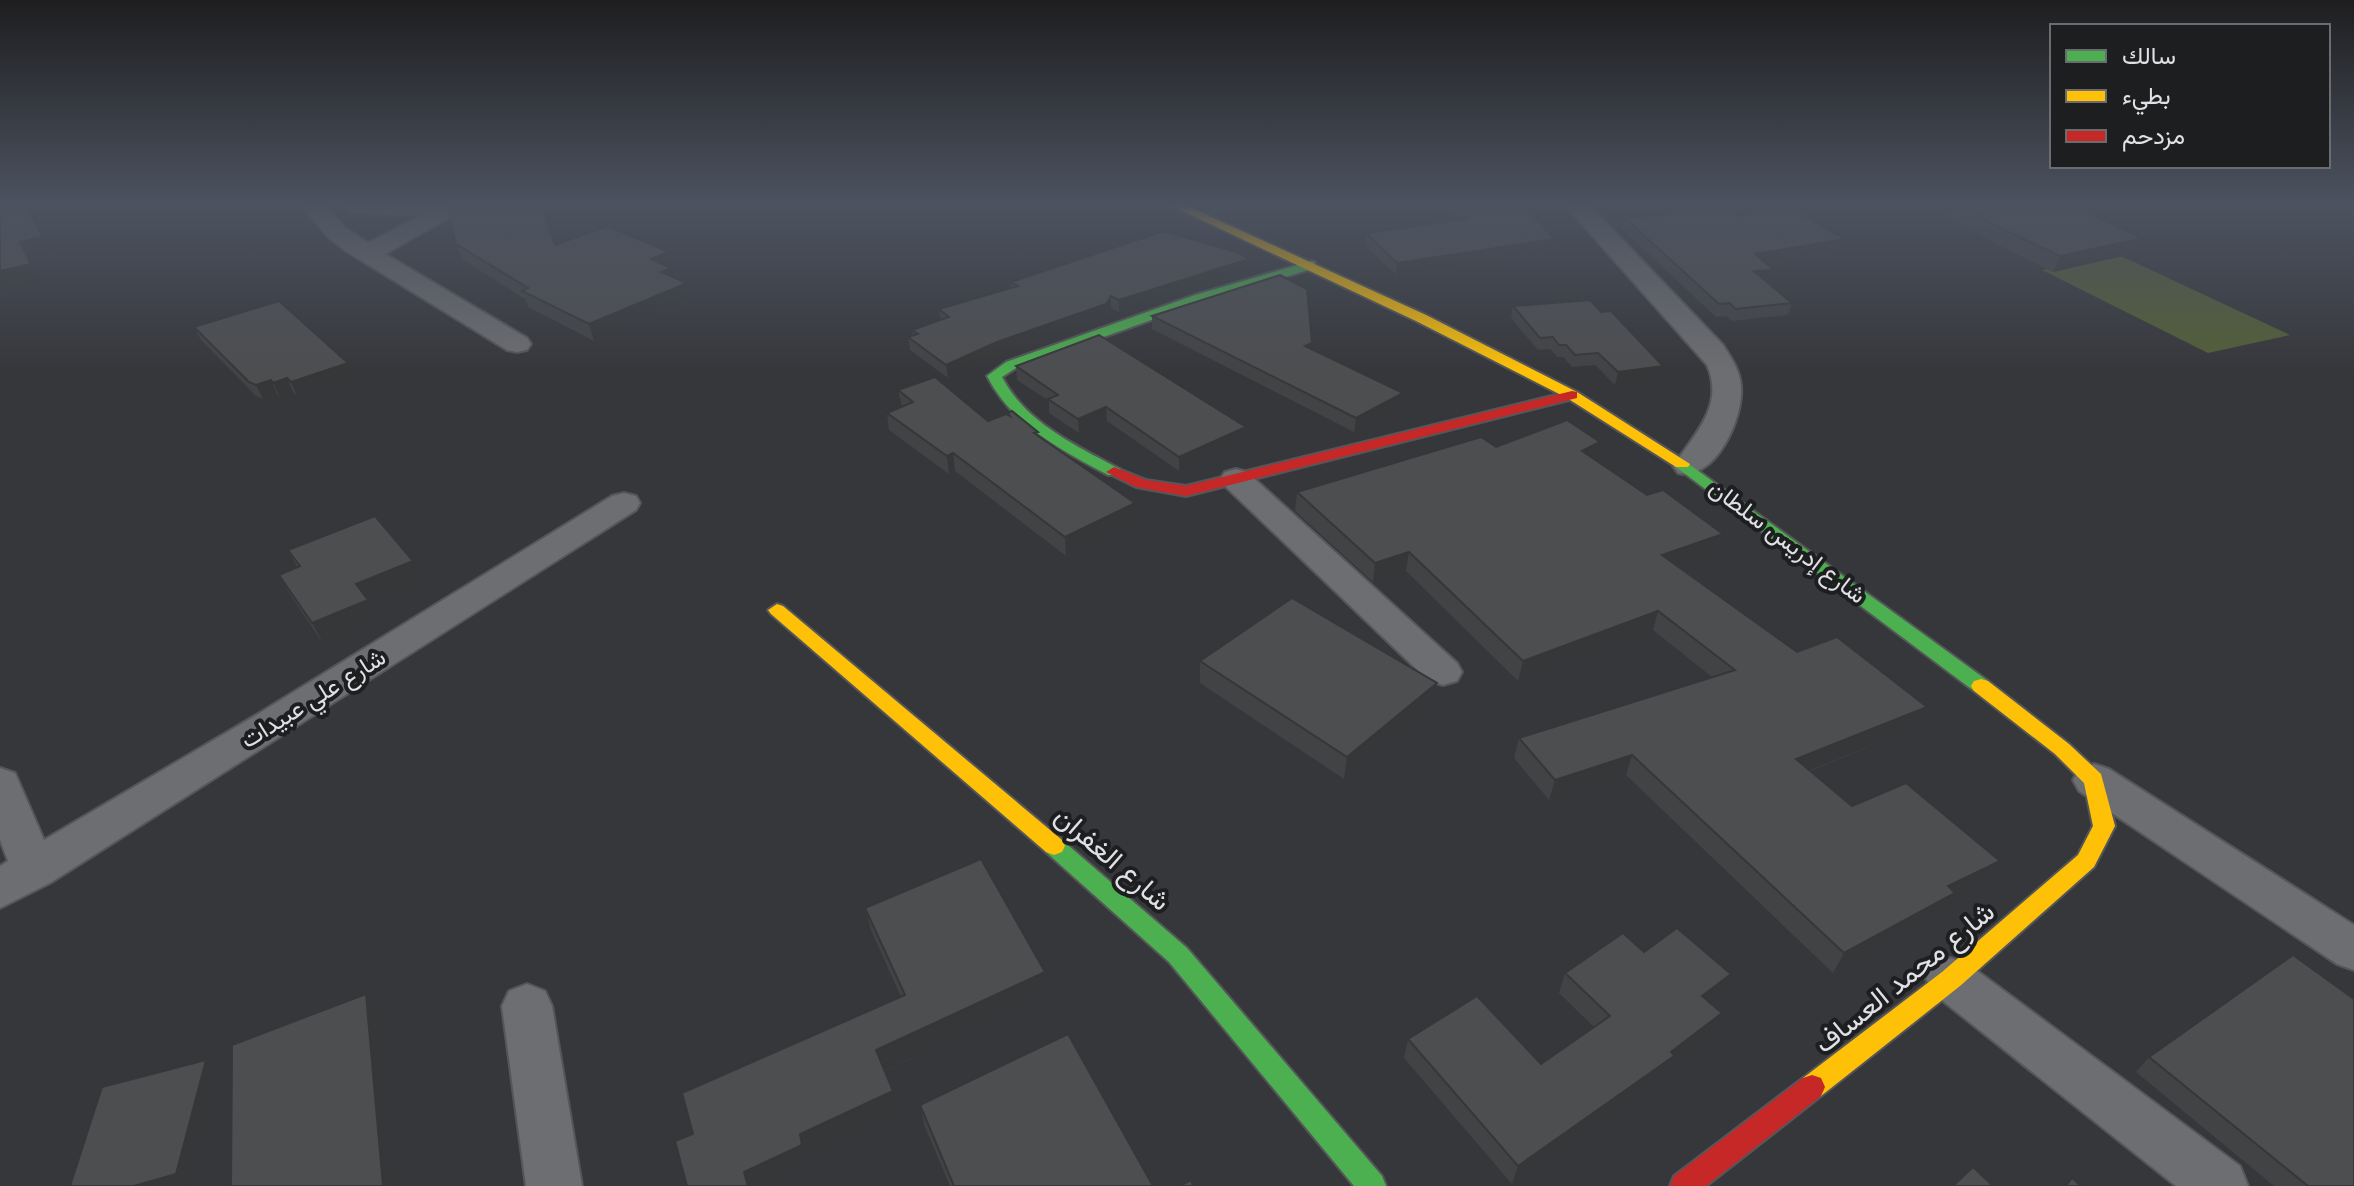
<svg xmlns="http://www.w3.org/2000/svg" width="2354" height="1186" font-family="Lora,Vazirmatn,serif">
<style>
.green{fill:#545f37}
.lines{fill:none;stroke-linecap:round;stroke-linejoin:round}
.street-casing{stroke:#555659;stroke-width:4}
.fast-casing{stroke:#555659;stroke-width:4}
.slow-casing{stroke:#555659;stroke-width:4}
.jam-casing{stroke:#555659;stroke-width:4}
.street{fill:#6d6e71;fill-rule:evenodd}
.fast{fill:#4caf50;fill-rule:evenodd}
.slow{fill:#ffc107;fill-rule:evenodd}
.jam{fill:#c62828;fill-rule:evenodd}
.wall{fill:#424345}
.shaded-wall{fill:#363738}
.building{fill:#4d4e50;stroke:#363738;stroke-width:2}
.labels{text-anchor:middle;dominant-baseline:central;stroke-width:8;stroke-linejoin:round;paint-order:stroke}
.street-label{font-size:24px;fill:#e1e1e5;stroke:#1d1e20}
.near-street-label{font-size:28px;fill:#e1e1e5;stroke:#1d1e20}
</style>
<rect width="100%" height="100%" fill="#36373b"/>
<path class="green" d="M 2119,255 L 2290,335 L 2208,353 L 2042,270 Z"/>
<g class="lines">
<defs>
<g id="street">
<path d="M 302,206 L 326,206 L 345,228 L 368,243 L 422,215 L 352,213 L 341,206 L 469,206 L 385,254 L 527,338 L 531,344 L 527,350 L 517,352 L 507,350 L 346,251 L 329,238 Z"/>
<path d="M 1566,206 L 1590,206 L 1723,345 C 1731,358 1740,370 1741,386 C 1744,418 1715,482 1678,473 L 1673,466 C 1694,435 1725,406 1707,365 Z"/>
<path d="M 1236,469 L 1247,472 L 1457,663 L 1462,672 L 1457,681 L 1443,685 L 1429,681 L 1225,486 L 1220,479 L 1225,472 Z"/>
<path d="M 624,493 L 636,496 L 640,503 L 636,510 L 50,883 L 0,908 L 0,866 L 8,861 L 0,840 L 0,768 L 15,773 L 44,840 L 258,714 L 612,496 Z"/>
<path d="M 2094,764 L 2109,769 L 2354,925 L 2354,970 L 2337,964 L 2079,791 L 2073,780 L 2079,769 Z"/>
<path d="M 1951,958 L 1968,964 L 2240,1166 L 2248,1186 L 2176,1186 L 1934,994 L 1926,979 L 1934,964 Z"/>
<path d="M 527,984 L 545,991 L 552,1006 L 582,1186 L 526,1186 L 502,1006 L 509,991 Z"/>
</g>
<g id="fast">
<path d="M 1311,261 L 1315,262 L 1315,268 L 1205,301 L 1016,368 L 1002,377 C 1025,422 1076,446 1120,469 L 1122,472 L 1120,475 L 1108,475 C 1061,450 1012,425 987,376 L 1006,362 L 1195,295 Z"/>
<path d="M 1682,459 L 1988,681 L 1991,686 L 1988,691 L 1974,691 L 1676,467 L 1674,464 L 1676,461 Z"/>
<path d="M 1054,837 L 1062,840 L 1187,948 L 1382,1176 L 1386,1186 L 1354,1186 L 1169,962 L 1046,852 L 1043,846 L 1046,840 Z"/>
</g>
<g id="slow">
<path d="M 1172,206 L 1187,206 L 1426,315 L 1577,392 L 1690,464 L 1688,467 L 1676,467 L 1567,398 L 1416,321 Z"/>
<path d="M 777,604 L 783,606 L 1062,840 L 1065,846 L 1062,852 L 1054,855 L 1046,852 L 771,614 L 768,610 Z"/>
<path d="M 1981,679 L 1988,681 L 2069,744 L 2101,774 L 2115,826 L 2094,867 L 1960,986 L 1821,1096 L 1812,1099 L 1803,1096 L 1799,1087 L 1803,1078 L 1942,972 L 2078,855 L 2093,826 L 2084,783 L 2055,754 L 1974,691 L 1971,686 L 1974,681 Z"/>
</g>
<g id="jam">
<path d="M 1572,391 L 1577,392 L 1577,398 L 1186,496 L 1136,487 L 1106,472 L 1114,467 L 1146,480 L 1186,486 Z"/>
<path d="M 1812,1075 L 1821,1078 L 1825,1087 L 1821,1096 L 1706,1186 L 1670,1186 L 1674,1176 L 1803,1078 Z"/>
</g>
</defs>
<use href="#street" class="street-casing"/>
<use href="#fast" class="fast-casing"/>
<use href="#slow" class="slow-casing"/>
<use href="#jam" class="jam-casing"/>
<use href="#street" class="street"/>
<use href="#fast" class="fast"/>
<use href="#slow" class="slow"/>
<use href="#jam" class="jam"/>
</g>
<g class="wall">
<path d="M 1447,206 L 1524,206 L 1555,239 L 1553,251 L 1396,275 L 1365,245 L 1366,233 L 1458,220 Z"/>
<path d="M 1953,206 L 2072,206 L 2136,253 L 2053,272 L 1990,241 L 1950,215 Z"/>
<path d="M 1736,216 L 1845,239 L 1841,251 L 1766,264 L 1774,270 L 1770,282 L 1767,282 L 1792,303 L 1788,315 L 1732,321 L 1726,316 L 1716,317 L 1622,229 L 1625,218 Z"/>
<path d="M 456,244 L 555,245 L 673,267 L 671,268 L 673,278 L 687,283 L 691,300 L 594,341 L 528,307 L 525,299 L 462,259 Z"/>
<path d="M 1249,271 L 1119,312 L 1111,308 L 1106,317 L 998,355 L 948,378 L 910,350 L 908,337 L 913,336 L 912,330 L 941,320 L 939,309 L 1011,288 L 1011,282 Z"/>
<path d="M 1513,306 L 1660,379 L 1615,385 L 1595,365 L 1572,367 L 1563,357 L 1557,357 L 1550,349 L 1538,350 L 1511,318 Z"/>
<path d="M 1152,316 L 1312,349 L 1401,406 L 1354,432 L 1152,329 Z"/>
<path d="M 194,327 L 354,376 L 297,396 L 293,392 L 280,397 L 277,394 L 263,399 L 256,396 L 201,340 Z"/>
<path d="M 1016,366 L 1246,441 L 1179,471 L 1107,421 L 1079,433 L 1049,413 L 1049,401 L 1017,380 Z"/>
<path d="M 898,390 L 988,421 L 1008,416 L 1008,413 L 1039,436 L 1135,521 L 1066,556 L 955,471 L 949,474 L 889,430 L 887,413 L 902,407 Z"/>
<path d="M 1496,447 L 1596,460 L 1717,553 L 1679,566 L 1797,652 L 1927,707 L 1917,727 L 1810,771 L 1852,806 L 2000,861 L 1988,882 L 1951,899 L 1943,913 L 1833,973 L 1626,775 L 1549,800 L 1514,758 L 1519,738 L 1712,677 L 1653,630 L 1518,681 L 1406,571 L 1373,582 L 1295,511 L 1297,492 Z"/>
<path d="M 288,550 L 423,582 L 370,604 L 378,621 L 324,645 L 291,596 L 279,575 L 297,567 Z"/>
<path d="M 1200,661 L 1437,683 L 1433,705 L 1344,779 L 1200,683 Z"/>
<path d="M 865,908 L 1045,972 L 1047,994 L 885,1071 L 899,1113 L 807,1155 L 810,1166 L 767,1186 L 687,1186 L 693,1134 L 901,997 L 871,930 Z"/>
<path d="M 1644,952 L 1722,993 L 1710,1002 L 1713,1032 L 1670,1066 L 1666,1075 L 1512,1184 L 1404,1058 L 1408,1039 L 1541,1064 L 1594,1027 L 1559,993 L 1565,973 Z"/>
<path d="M 2149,1057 L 2354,1186 L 2274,1186 L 2136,1072 Z"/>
<path d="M 920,1105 L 1153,1186 L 950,1186 L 925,1127 Z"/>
</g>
<g class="shaded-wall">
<path d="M 26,206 L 52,253 L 30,258 L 41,280 L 0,290 L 0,271 Z"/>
<path d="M 2143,238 L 2136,253 L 2053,272 L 2060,256 Z"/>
<path d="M 1555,239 L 1553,251 L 1396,275 L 1397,263 Z"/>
<path d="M 1845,239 L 1841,251 L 1751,266 L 1755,254 Z"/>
<path d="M 669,252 L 673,267 L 671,268 L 675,284 L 655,275 L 651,259 Z"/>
<path d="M 1249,259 L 1249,271 L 1119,312 L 1119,300 Z"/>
<path d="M 1774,270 L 1770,282 L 1750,284 L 1754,271 Z"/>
<path d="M 687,283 L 691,300 L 594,341 L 589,324 Z"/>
<path d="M 1111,296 L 1111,308 L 1106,317 L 998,355 L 948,378 L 946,365 L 997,342 Z"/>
<path d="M 348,363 L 354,376 L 297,396 L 291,382 Z"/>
<path d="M 1663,366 L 1660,379 L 1615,385 L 1618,372 Z"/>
<path d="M 287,378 L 293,392 L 280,397 L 273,383 Z"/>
<path d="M 271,380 L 277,394 L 263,399 L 256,385 Z"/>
<path d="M 1403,393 L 1401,406 L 1354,432 L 1356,418 Z"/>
<path d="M 1106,407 L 1107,421 L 1079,433 L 1078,419 Z"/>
<path d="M 1246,427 L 1246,441 L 1179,471 L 1179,457 Z"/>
<path d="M 1600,442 L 1596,460 L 1582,451 Z"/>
<path d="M 953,453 L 955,471 L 949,474 L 947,456 Z"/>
<path d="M 1135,503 L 1135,521 L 1066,556 L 1065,537 Z"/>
<path d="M 1723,534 L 1717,553 L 1657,574 L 1662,555 Z"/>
<path d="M 1409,552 L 1406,571 L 1373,582 L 1375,563 Z"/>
<path d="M 413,561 L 423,582 L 370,604 L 378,621 L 324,645 L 312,623 L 356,584 Z"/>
<path d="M 1658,611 L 1653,630 L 1518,681 L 1523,661 Z"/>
<path d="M 1437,683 L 1433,705 L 1344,779 L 1347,757 Z"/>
<path d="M 1927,707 L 1917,727 L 1788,779 L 1796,759 Z"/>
<path d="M 1632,755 L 1626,775 L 1549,800 L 1555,780 Z"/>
<path d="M 2000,861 L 1988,882 L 1951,899 L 1943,913 L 1833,973 L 1844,953 L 1948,886 Z"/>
<path d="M 1045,972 L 1047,994 L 882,1072 L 876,1050 Z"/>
<path d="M 1731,974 L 1722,993 L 1694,1015 L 1702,996 Z"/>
<path d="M 366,994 L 381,1016 L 397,1186 L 383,1186 Z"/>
<path d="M 1722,1013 L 1713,1032 L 1670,1066 L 1666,1075 L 1512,1184 L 1518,1166 Z"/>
<path d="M 206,1060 L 218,1075 L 191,1186 L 134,1186 Z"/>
<path d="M 893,1091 L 899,1113 L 807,1155 L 810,1166 L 767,1186 L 748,1186 L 744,1172 L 800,1134 Z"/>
</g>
<g class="building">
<path d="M 0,206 L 26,206 L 43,237 L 20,242 L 31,264 L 0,271 Z"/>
<path d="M 447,206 L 541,206 L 555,245 L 608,226 L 669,252 L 651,259 L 671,268 L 661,272 L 687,283 L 589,324 L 522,291 L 528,288 L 456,244 Z"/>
<path d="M 1458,206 L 1524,206 L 1555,239 L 1397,263 L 1366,233 L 1468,219 Z"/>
<path d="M 1966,206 L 2072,206 L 2143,238 L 2060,256 L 1996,226 Z"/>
<path d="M 1791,209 L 1845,239 L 1755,254 L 1774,270 L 1754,271 L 1792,303 L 1735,309 L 1730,303 L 1719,304 L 1625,218 L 1728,210 L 1736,216 Z"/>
<path d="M 1164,231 L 1236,252 L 1249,259 L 1119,300 L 1111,296 L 1106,304 L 997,342 L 946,365 L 908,337 L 918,334 L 912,330 L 949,317 L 939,309 L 1018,286 L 1011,282 Z"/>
<path d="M 1280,275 L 1307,289 L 1312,343 L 1305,346 L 1403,393 L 1356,418 L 1152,316 Z"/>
<path d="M 1590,300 L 1601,312 L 1611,311 L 1663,366 L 1618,372 L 1598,353 L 1575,355 L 1566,345 L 1559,345 L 1553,337 L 1540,338 L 1513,306 Z"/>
<path d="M 279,301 L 348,363 L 291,382 L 287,378 L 273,383 L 271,380 L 256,385 L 249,382 L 194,327 Z"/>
<path d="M 1099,335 L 1246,427 L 1179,457 L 1106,407 L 1078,419 L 1048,399 L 1058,395 L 1016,366 Z"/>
<path d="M 935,377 L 988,421 L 1006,414 L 1010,416 L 1008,413 L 1012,411 L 1038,432 L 1034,433 L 1135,503 L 1065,537 L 953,453 L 947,456 L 887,413 L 913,402 L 898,390 Z"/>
<path d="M 1567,420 L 1600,442 L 1582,451 L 1647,495 L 1663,490 L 1723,534 L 1662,555 L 1797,652 L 1837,637 L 1927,707 L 1796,759 L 1852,806 L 1906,783 L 2000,861 L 1948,886 L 1955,893 L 1844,953 L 1632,755 L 1555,780 L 1519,738 L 1735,670 L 1658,611 L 1523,661 L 1409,552 L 1375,563 L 1297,492 L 1481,437 L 1496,447 Z"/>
<path d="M 375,516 L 413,561 L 356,584 L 368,600 L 312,623 L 279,575 L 300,566 L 288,550 Z"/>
<path d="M 1292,598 L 1437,683 L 1347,757 L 1200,661 Z"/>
<path d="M 981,859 L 1045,972 L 876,1050 L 893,1091 L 800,1134 L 802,1145 L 744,1172 L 748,1186 L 687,1186 L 675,1141 L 693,1134 L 682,1093 L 905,995 L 865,908 Z"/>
<path d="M 1677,928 L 1731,974 L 1702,996 L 1722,1013 L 1671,1052 L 1674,1056 L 1518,1166 L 1408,1039 L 1477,996 L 1541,1064 L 1610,1016 L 1565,973 L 1623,933 L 1644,952 Z"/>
<path d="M 2293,955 L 2354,999 L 2354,1186 L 2308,1186 L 2149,1057 Z"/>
<path d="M 366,994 L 383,1186 L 231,1186 L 232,1045 Z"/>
<path d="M 1068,1034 L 1153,1186 L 954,1186 L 920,1105 Z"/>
<path d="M 206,1060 L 176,1174 L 134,1186 L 70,1186 L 102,1087 Z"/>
<path d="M 1973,1167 L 1993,1186 L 1953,1186 Z"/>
<path d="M 2072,1178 L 2081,1186 L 2066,1186 Z"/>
<path d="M 1191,1180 L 1193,1186 L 1180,1186 Z"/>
</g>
<linearGradient id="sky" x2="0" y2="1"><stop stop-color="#1e1e20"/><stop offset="0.55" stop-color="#4c5360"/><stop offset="1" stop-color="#4c5360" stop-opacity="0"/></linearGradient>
<rect width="2354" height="372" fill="url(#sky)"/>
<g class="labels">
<g class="street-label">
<text transform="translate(1788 541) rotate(37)">شارع إدريس سلطان</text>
<text transform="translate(313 698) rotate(-32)">شارع علي عبيدات</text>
</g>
<g class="near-street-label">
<text transform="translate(1113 858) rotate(41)">شارع الغفران</text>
<text transform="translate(1904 977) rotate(-39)">شارع محمد العساف</text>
</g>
</g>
<rect x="2050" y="24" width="280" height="144" fill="#1d1e20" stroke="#6b6c6f" stroke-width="2"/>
<rect x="2066" y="50" width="40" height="12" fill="#4caf50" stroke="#6b6c6f" stroke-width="2"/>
<text x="2122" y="64" font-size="24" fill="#e1e1e5">سالك</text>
<rect x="2066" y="90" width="40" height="12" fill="#ffc107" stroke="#6b6c6f" stroke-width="2"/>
<text x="2122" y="104" font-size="24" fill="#e1e1e5">بطيء</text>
<rect x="2066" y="130" width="40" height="12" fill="#c62828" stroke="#6b6c6f" stroke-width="2"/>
<text x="2122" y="144" font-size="24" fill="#e1e1e5">مزدحم</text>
</svg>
